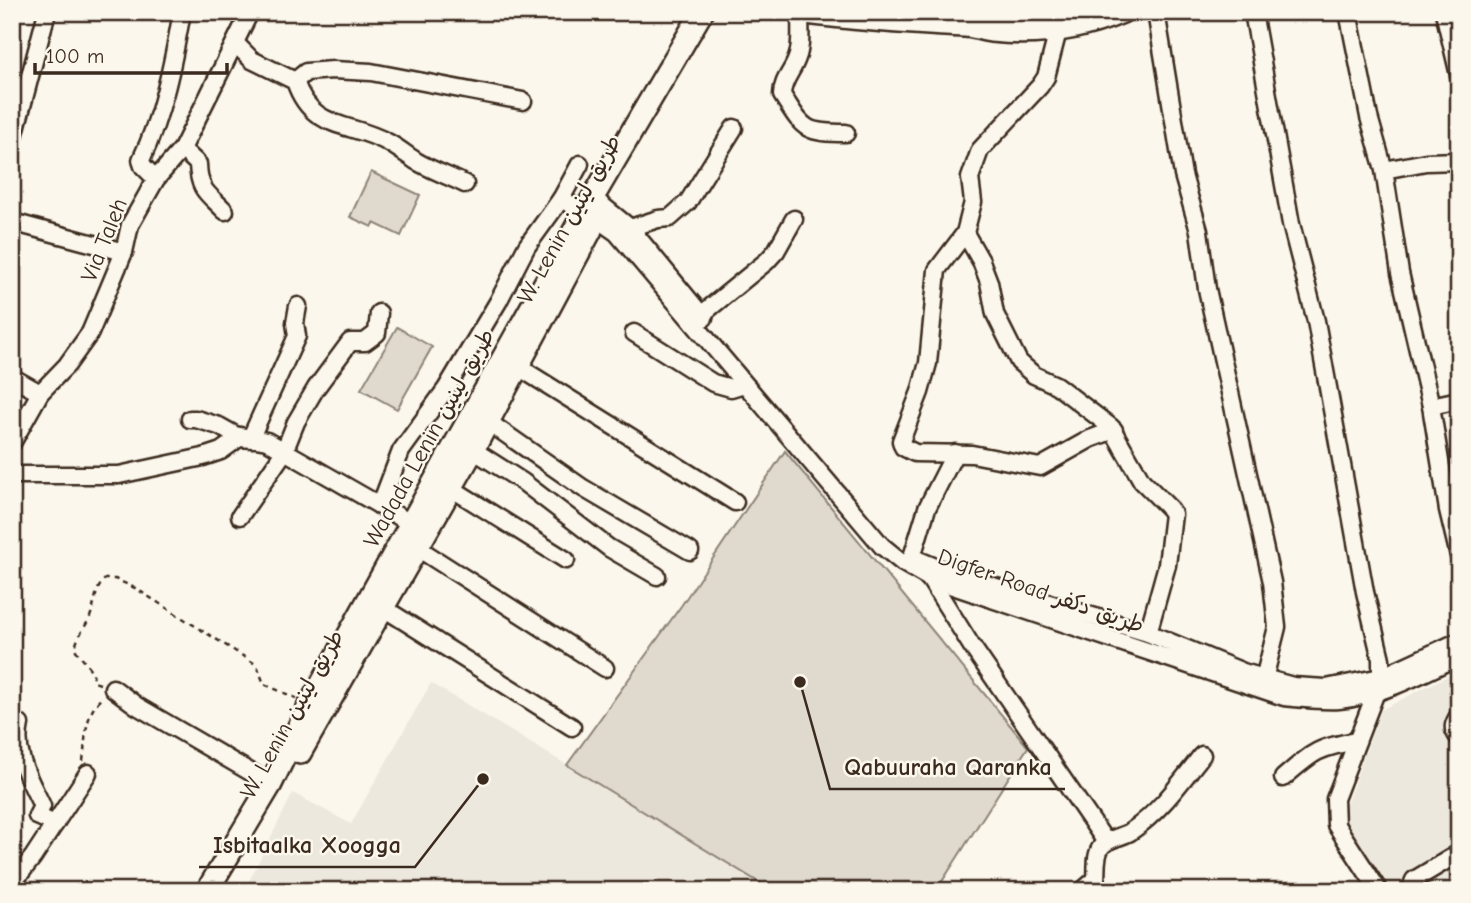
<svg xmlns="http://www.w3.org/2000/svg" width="1471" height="903" font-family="'Comic Neue','Playpen Sans Arabic',sans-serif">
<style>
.built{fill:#ede8dd}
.green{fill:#dfd9ce;stroke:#8d8276;stroke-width:2}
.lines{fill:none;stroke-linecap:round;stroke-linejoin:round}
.minor-casing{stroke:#3b2a1e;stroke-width:21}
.major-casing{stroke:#3b2a1e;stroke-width:26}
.path{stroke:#3b2a1e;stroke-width:2.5;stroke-dasharray:5 5;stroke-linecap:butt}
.minor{stroke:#fbf7ec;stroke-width:16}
.major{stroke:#fbf7ec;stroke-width:21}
.labels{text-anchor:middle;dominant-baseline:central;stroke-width:5;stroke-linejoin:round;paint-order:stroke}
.street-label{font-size:23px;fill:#3b2a1e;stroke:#fbf7ec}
.leader{fill:none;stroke:#3b2a1e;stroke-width:2.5}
.callout-dot{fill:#3b2a1e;stroke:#fbf7ec;stroke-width:2.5}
.callout-label{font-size:24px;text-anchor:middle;font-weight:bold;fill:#3b2a1e;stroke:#fbf7ec;stroke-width:5;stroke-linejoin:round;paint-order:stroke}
</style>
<rect width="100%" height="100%" fill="#fbf7ec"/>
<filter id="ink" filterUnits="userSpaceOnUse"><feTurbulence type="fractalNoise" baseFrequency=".0143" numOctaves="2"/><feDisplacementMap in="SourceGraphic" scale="14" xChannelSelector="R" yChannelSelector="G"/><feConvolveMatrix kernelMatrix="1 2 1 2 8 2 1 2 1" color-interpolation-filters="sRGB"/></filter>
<g filter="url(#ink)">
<g class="built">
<path d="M 1459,670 L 1459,891 L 1385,891 L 1339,822 L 1343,805 L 1342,816 L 1381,710 Z"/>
<path d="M 431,683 L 567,765 L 773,891 L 244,891 L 293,793 L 351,824 Z"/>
</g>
<g class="green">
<path d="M 371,172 L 420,195 L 401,236 L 374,223 L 372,227 L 350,217 Z"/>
<path d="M 397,327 L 432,347 L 397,409 L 361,389 Z"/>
<path d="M 785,451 L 1028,747 L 936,891 L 773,891 L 567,765 L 681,606 Z"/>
</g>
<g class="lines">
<defs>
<g id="minor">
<path d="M 1156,12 L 1183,175 L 1199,231 L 1207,289 L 1272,582 L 1277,627 L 1264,679"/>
<path d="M 1253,12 L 1291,224 L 1316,321 L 1365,592 L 1381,659 L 1381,677 L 1376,692 L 1335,799 L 1336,825 L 1379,891"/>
<path d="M 1348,12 L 1369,117 L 1384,170 L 1400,273 L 1431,406 L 1448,510 L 1459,556"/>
<path d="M 1444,12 L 1459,75"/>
<path d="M 800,13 C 800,26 802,46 797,58 C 793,71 782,80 782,95 C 804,129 803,133 846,133"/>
<path d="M 1058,31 L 1046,77 L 1040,86 L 980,150 L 970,178 L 973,202 L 965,233 L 981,261 L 989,282 L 995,314 L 1019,362 L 1034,375 L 1056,385 L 1111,427 L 1142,481 L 1169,508 L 1173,514 L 1167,565 L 1148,633"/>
<path d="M 235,43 L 252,60 L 295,81 C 312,132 350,121 389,143 C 398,148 407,155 416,161 C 431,170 449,176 465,184"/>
<path d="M 295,81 L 306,72 L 333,70 L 371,72 L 523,101"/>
<path d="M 12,144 L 47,12"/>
<path d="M 182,149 L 198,164 C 199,192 208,193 225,211"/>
<path d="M 1384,170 L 1426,162 L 1459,161"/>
<path d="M 156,179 L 143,166 L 141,160 C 163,114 173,62 182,12"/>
<path d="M 593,198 L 630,228 L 704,318"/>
<path d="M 561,199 L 580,164"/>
<path d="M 12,222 L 124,252"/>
<path d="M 630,228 L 658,219 L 670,218 L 688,202 L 734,128"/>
<path d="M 965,233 L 937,270 L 928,363 L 920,392 L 901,441 L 903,447 L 915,453 L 972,454 L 1040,467 L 1090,439 L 1114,430"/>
<path d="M 701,315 L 767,261 L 776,251 L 794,219"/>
<path d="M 634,333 L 713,383 L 731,388 L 744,384"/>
<path d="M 517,366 L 735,502"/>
<path d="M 12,377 L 40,393"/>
<path d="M 1431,406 L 1459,400"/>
<path d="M 190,419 L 196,419 L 219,426 L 235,435 L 267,441 L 412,524"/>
<path d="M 487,421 L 583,488 L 690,551"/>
<path d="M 12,443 L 40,393 L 67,365 L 90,333 L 124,252 L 130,225 L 156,179 L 182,149 L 250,12"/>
<path d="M 473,450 L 523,482 L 609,548 L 657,576"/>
<path d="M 12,475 L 119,475 L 203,457 L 221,451 L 239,438 L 253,439 L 252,435 L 297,336 L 295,323 L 298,306"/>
<path d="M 451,488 L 566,560"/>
<path d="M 380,506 L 401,451 L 446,389 L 498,302 L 527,246 L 561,199 L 597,219 L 617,233 L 882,546 L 903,563 L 929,578 L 1284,697 C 1303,699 1321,701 1339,700 C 1381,696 1422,674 1459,656"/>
<path d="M 240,516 L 284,452 L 296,422 L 316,388 L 350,342 L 365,342 L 377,333 L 379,313"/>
<path d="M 416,547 L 605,668"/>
<path d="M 911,557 L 950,573 L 1148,633 L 1243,672 L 1293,686 L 1326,688 L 1381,677 L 1459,641"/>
<path d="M 912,557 L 927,508 L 955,453"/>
<path d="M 929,578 L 971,645 L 1106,842"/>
<path d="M 382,607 L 572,727"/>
<path d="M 113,688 L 137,706 L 271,784"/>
<path d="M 1459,715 C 1453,724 1451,729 1459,738"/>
<path d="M 20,724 C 13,754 30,780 42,806 L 37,816 L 55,824"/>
<path d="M 1283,778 C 1313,752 1318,747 1357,741"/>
<path d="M 12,884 L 33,857 L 88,773"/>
<path d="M 1082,891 L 1096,879 C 1097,868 1095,856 1101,847 C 1108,838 1122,837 1130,832 C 1160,812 1181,782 1202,755"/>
<path d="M 1410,891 L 1414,880 L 1459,853"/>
</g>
<g id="major">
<path d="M 798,12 C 853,19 908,23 964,26 C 973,26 982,30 991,31 C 1037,36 1080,30 1122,12"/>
<path d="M 989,18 L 1051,16 L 1067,12"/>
<path d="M 300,753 L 473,450 L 591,230"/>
<path d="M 207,891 L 271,784 L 309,706 L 585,211 L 702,12"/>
</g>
</defs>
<use href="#minor" class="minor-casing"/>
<use href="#major" class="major-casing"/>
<g class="path">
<path d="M 100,684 L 94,682 L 93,673 L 75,649 C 77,636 85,628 90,617 C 96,602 94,590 105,579 L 115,579 L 135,588 L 257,665 L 264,684 L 296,698"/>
<path d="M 83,761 C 86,738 84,713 103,697"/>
</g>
<use href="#minor" class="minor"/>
<use href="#major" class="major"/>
</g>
</g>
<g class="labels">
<g class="street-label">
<text transform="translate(569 219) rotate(-61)">W. Lenin طريق لينين</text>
<text transform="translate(104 240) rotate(-68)">Via Taleh</text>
<text transform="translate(429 438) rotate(-61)">Wadada Lenin طريق لينين</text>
<text transform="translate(1041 591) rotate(19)">Digfer Road طريق دكفر</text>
<text transform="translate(292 714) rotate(-61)">W. Lenin طريق لينين</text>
</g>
</g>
<path class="leader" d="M800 682L830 789H1065M483 779L415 867H199"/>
<g class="callout-dot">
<circle cx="800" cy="682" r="7"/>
<circle cx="483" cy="779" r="7"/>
</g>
<g class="callout-label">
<text x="948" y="775">Qabuuraha Qaranka</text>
<text x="307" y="853">Isbitaalka Xoogga</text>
</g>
<rect width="1471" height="903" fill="none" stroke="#fbf7ec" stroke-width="42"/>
<rect x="21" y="21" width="1429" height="861" fill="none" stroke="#3b2a1e" stroke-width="2.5" filter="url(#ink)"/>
<path d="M35 63v10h192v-10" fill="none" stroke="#3b2a1e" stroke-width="3.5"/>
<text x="46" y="63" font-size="21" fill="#3b2a1e" stroke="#fbf7ec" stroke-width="5" paint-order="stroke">100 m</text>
</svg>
